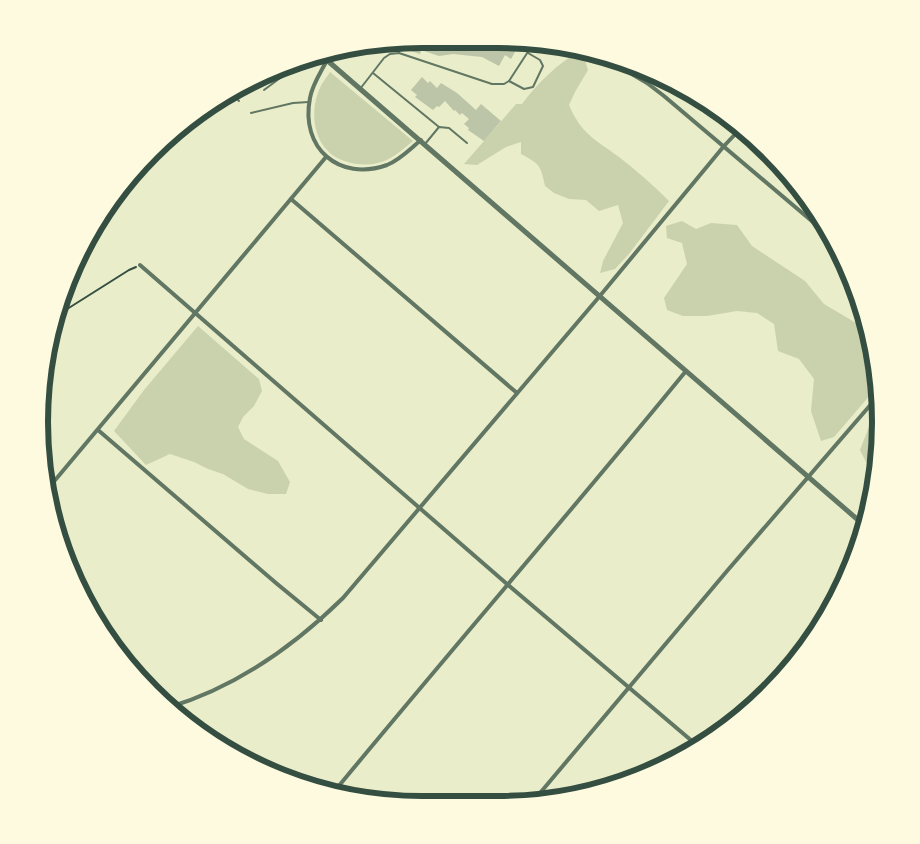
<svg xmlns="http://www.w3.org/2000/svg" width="920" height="844" font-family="Raleway,sans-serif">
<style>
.green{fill:#cad2ad}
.building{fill:#bcc5a7}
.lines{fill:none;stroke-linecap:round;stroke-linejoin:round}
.path{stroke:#344e41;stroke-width:2}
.service{stroke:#617663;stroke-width:2}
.minor{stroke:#617663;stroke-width:4}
.tertiary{stroke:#617663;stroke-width:5}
.rim{fill:none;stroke:#344e41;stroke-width:6}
</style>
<rect width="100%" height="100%" fill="#e9edc9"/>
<g class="green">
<path d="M 579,51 L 583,54 L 588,70 L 575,92 L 569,105 C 581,134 596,140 619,157 C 637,171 653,185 669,201 L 629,254 L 615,269 L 600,273 L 603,261 L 623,223 L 618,205 L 599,211 L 586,200 L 569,199 L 554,193 L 545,186 C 541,166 540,164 521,154 L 521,142 L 506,147 L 477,165 L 464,164 L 516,104 L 522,104 C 538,82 557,65 579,51 Z"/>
<path d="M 330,72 L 413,141 C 401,151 389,162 373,164 C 359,166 337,162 327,150 C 312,134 311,107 320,88 C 322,83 327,77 330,72 Z"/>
<path d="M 682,221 L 696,229 L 711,223 L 737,225 L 752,246 L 805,281 L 824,304 L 856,323 L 868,327 L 874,348 L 878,386 L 834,437 L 821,441 L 811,411 L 814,379 L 799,359 L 778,351 L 774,324 L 757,313 L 737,311 L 707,316 L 683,316 L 667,310 L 664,298 L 687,264 L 682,243 L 667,238 L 666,226 Z"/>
<path d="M 198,326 L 259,379 L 262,391 L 254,406 L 243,417 L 238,427 L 244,439 L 278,461 L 290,482 L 286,494 L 268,494 L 248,489 L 223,474 L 208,469 L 194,462 L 170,454 L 146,465 L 114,431 L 144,390 Z"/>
<path d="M 880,408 L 881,422 L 877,462 L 866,462 L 860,450 L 874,414 Z"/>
</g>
<g class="building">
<path d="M 422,39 L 512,43 L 510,47 L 516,50 L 511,59 L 505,55 L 499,66 L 482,57 L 453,54 L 439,56 L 421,50 L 420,54 L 411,51 L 413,48 L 403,44 L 404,41 Z"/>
<path d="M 422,77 L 428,83 L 430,81 L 437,88 L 441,83 L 457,93 L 476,110 L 481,104 L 501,121 L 484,141 L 468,130 L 469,128 L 464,124 L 469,119 L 462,113 L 460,115 L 455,110 L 454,111 L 445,101 L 439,107 L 437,106 L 433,110 L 415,97 L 417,95 L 411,90 Z"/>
</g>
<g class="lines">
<path class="path" d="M 51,330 L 64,311 L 129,270 L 136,267"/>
<g class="service">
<path d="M 397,41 L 399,53"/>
<path d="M 293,65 L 295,67 L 300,62"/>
<path d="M 373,73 L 439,127"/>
<path d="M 509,81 L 524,89 L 533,87 L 543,66 L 540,60 L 528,53"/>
<path d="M 360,89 L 384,58 L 390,54 L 399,53 L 492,84 L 504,84 L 509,81 L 533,44"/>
<path d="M 264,90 L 295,67"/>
<path d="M 230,92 L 239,101"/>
<path d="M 251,113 L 293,103 L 309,102"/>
<path d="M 425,144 L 439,127 L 449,128 L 467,143"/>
</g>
<g class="minor">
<path d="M 598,54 L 647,83 L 664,96 L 833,239"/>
<path d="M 327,60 C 321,72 312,85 310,98 C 300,148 339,182 387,165 C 400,160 410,149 421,140"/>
<path d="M 291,199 L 517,393"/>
<path d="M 140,265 L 507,584 L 699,747"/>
<path d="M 98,430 L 276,583 L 321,620"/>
<path d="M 46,491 L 326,157"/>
<path d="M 167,708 C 235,688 293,647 343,598 L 599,297 L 724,146 L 741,128"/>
<path d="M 333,793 C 450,651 570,513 686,371"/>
<path d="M 535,799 L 727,571 L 879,395"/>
</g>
<path class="tertiary" d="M 321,55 L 865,526"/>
</g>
<path d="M0 0H920V844H0ZM422 48H498A374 374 0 0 1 872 422V422A374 374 0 0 1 498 796H422A374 374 0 0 1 48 422V422A374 374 0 0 1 422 48Z" fill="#fefae0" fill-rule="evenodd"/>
<path class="rim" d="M422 48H498A374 374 0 0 1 872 422V422A374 374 0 0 1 498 796H422A374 374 0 0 1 48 422V422A374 374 0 0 1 422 48Z"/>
</svg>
